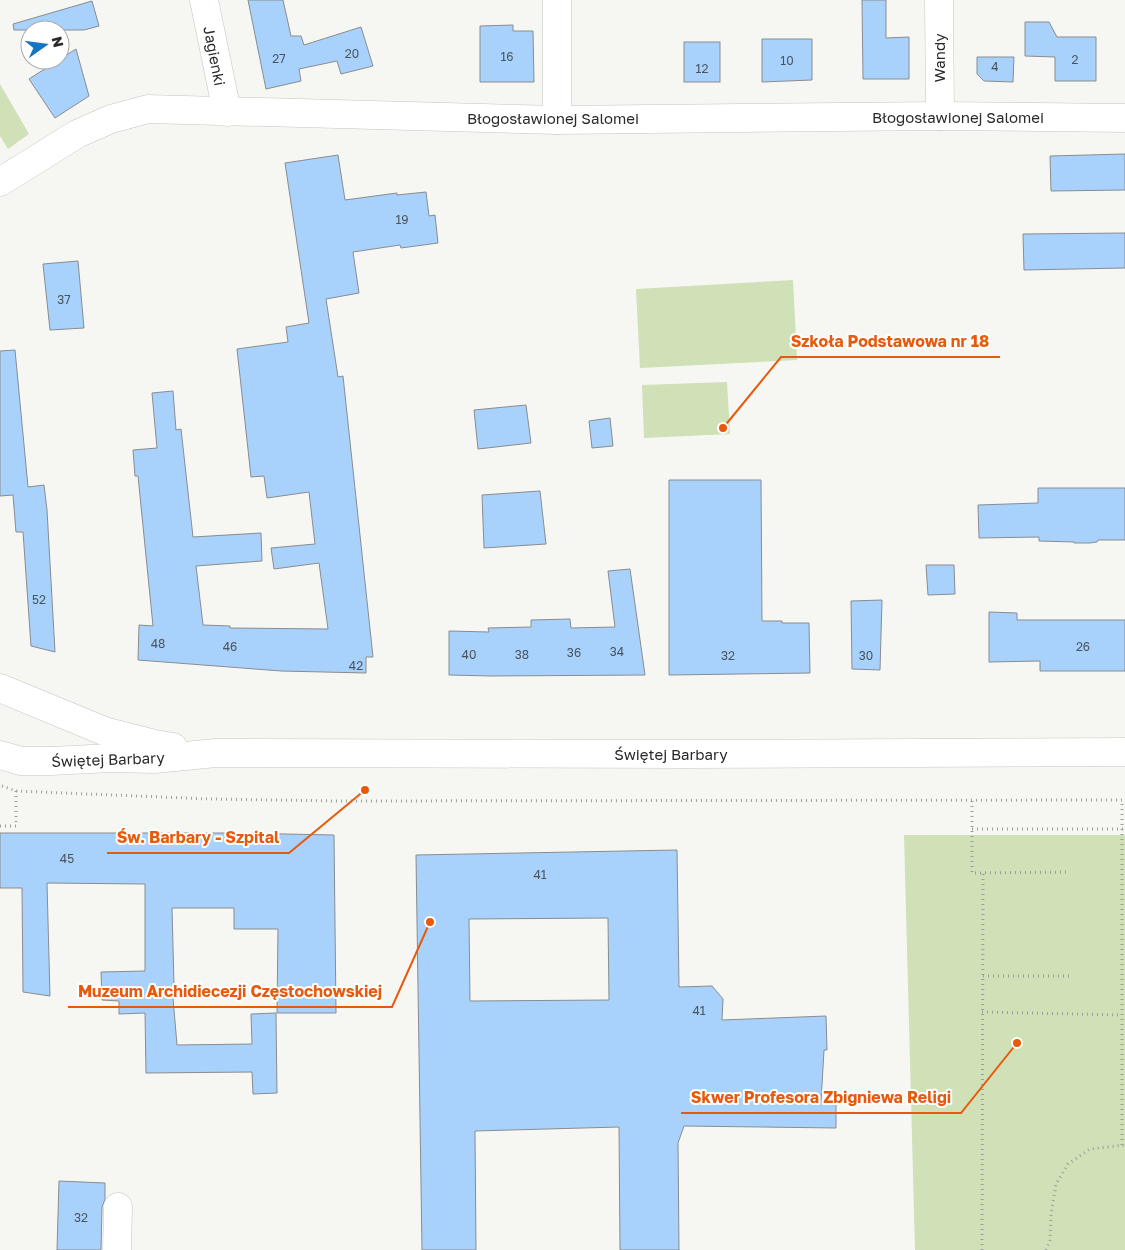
<svg xmlns="http://www.w3.org/2000/svg" width="1125" height="1250" font-family="'Golos Text',sans-serif">
<style>
.green{fill:#d0e0b7}
.building{fill:#a8d2fc;stroke:#898c90;fill-rule:evenodd}
.lines{fill:none;stroke-linecap:round;stroke-linejoin:round}
.minor-casing{stroke:#c4c6c1;stroke-width:29}
.path{stroke:#9d9e9b;stroke-width:3;stroke-dasharray:1 4;stroke-linecap:butt}
.minor{stroke:#fff;stroke-width:28}
.labels{text-anchor:middle;dominant-baseline:central;stroke-width:4;stroke-linejoin:round;paint-order:stroke}
.number-label{font-size:12px;fill:#49545d}
.street-label{font-size:15px;fill:#292a28;stroke:#fff}
.leader{fill:none;stroke:#e8590c;stroke-width:2}
.callout-dot{fill:#e8590c;stroke:#fff;stroke-width:2}
.callout-label{font-size:16px;text-anchor:middle;font-weight:bold;fill:#e8590c;stroke:#fff;stroke-width:4;stroke-linejoin:round;paint-order:stroke}
</style>
<rect width="100%" height="100%" fill="#f6f7f3"/>
<g class="green">
<path d="M 0,84 L 29,134 L 8,149 L 0,136 Z"/>
<path d="M 793,280 L 797,360 L 640,368 L 636,289 Z"/>
<path d="M 727,382 L 730,434 L 644,438 L 642,385 Z"/>
<path d="M 904,835 L 1125,835 L 1125,1250 L 915,1250 Z"/>
</g>
<g class="building">
<path d="M 248,0 L 283,0 L 291,36 L 301,36 L 304,45 L 361,27 L 373,66 L 341,74 L 337,61 L 299,69 L 301,81 L 266,89 Z"/>
<path d="M 862,0 L 886,0 L 886,38 L 909,37 L 909,79 L 863,79 Z"/>
<path d="M 92,1 L 99,26 L 84,30 L 14,30 L 13,24 Z"/>
<path d="M 1025,22 L 1049,22 L 1057,37 L 1096,37 L 1096,81 L 1055,81 L 1055,57 L 1025,56 Z"/>
<path d="M 513,25 L 513,31 L 533,31 L 534,82 L 480,82 L 480,26 Z"/>
<path d="M 762,39 L 812,39 L 812,80 L 762,82 Z"/>
<rect x="684" y="42" width="36" height="40"/>
<path d="M 76,49 L 89,96 L 55,118 L 29,79 Z"/>
<path d="M 977,57 L 1014,57 L 1013,82 L 984,81 L 977,74 Z"/>
<path d="M 1125,154 L 1125,190 L 1051,191 L 1050,156 Z"/>
<path d="M 338,155 L 345,200 L 397,193 L 397,195 L 426,192 L 429,216 L 435,215 L 438,243 L 401,248 L 400,245 L 353,252 L 359,293 L 326,299 L 338,377 L 343,376 L 373,657 L 366,657 L 366,673 L 281,671 L 138,660 L 139,625 L 153,626 L 138,476 L 135,476 L 133,450 L 157,448 L 152,393 L 173,391 L 176,430 L 181,429 L 193,537 L 261,533 L 262,561 L 196,566 L 203,625 L 230,626 L 230,628 L 328,629 L 319,563 L 274,569 L 271,548 L 315,544 L 309,492 L 267,498 L 264,476 L 251,477 L 237,349 L 288,342 L 286,327 L 309,323 L 285,163 Z"/>
<path d="M 1125,233 L 1125,268 L 1024,270 L 1023,234 Z"/>
<path d="M 78,261 L 84,328 L 50,330 L 43,264 Z"/>
<path d="M 15,350 L 28,487 L 44,485 L 47,510 L 55,652 L 31,646 L 23,532 L 16,532 L 13,495 L 0,496 L 0,351 Z"/>
<path d="M 526,405 L 531,443 L 478,449 L 474,410 Z"/>
<path d="M 610,418 L 613,446 L 592,448 L 589,421 Z"/>
<path d="M 669,480 L 761,480 L 762,621 L 782,621 L 782,623 L 809,623 L 810,673 L 669,675 Z"/>
<path d="M 1038,488 L 1125,488 L 1125,540 L 1098,540 L 1097,542 L 1090,543 L 1074,543 L 1074,542 L 1039,541 L 1039,537 L 979,538 L 978,505 L 1038,503 Z"/>
<path d="M 540,491 L 546,544 L 484,548 L 482,495 Z"/>
<path d="M 926,565 L 954,565 L 955,594 L 928,595 Z"/>
<path d="M 630,569 L 645,675 L 491,676 L 449,675 L 449,631 L 489,632 L 488,628 L 531,627 L 531,620 L 570,619 L 571,628 L 615,627 L 608,571 Z"/>
<path d="M 882,600 L 880,670 L 852,669 L 851,601 Z"/>
<path d="M 989,612 L 1017,613 L 1017,620 L 1125,620 L 1125,671 L 1040,671 L 1040,661 L 989,662 Z"/>
<path d="M 0,833 L 237,833 L 334,835 L 336,1013 L 277,1013 L 278,929 L 234,929 L 234,908 L 172,908 L 174,986 L 172,986 L 177,1045 L 252,1044 L 251,1014 L 276,1013 L 277,1093 L 253,1094 L 252,1072 L 146,1073 L 145,1013 L 119,1014 L 119,1001 L 102,1000 L 101,972 L 145,971 L 145,884 L 47,883 L 50,996 L 23,992 L 22,888 L 0,888 Z"/>
<path d="M 677,850 L 679,987 L 712,986 L 723,999 L 722,1020 L 826,1016 L 827,1050 L 824,1050 L 821,1102 L 836,1103 L 836,1128 L 684,1126 L 678,1143 L 679,1250 L 620,1250 L 619,1127 L 475,1131 L 476,1250 L 422,1250 L 416,855 ZM 608,918 L 609,1000 L 470,1001 L 469,919 Z"/>
<path d="M 59,1181 L 105,1183 L 105,1199 L 102,1207 L 101,1250 L 57,1250 Z"/>
</g>
<g class="lines">
<defs>
<g id="minor">
<path d="M 204,0 L 227,112"/>
<path d="M 939,0 L 940,116"/>
<path d="M 557,120 L 557,0"/>
<path d="M 0,182 L 77,134 L 111,119 L 148,109 L 557,120 L 940,116 L 1125,118"/>
<path d="M 0,688 L 104,731 L 155,744 L 173,747"/>
<path d="M 0,755 L 21,761 L 51,761 L 111,758 L 154,759 L 216,753 L 684,754 L 1125,752"/>
<path d="M 117,1250 L 118,1207"/>
</g>
</defs>
<use href="#minor" class="minor-casing"/>
<g class="path">
<path d="M 2,786 L 16,791 L 210,799 L 337,801 L 1125,800"/>
<path d="M 972,801 L 972,873 L 1070,872"/>
<path d="M 0,826 L 16,826 L 16,789"/>
<path d="M 972,829 L 1125,829"/>
<path d="M 983,976 L 1072,976"/>
<path d="M 982,1012 L 1122,1015"/>
<path d="M 1122,1145 L 1122,800"/>
<path d="M 982,1250 L 983,873"/>
<path d="M 1046,1250 L 1050,1241 L 1051,1215 L 1056,1184 L 1068,1164 L 1090,1149 L 1125,1145"/>
</g>
<use href="#minor" class="minor"/>
</g>
<g class="labels">
<g class="number-label">
<text x="352" y="53">20</text>
<text x="507" y="56">16</text>
<text x="279" y="58">27</text>
<text x="1075" y="59">2</text>
<text x="787" y="60">10</text>
<text x="995" y="66">4</text>
<text x="702" y="68">12</text>
<text x="402" y="219">19</text>
<text x="64" y="299">37</text>
<text x="39" y="599">52</text>
<text x="158" y="643">48</text>
<text x="230" y="646">46</text>
<text x="1083" y="646">26</text>
<text x="617" y="651">34</text>
<text x="574" y="652">36</text>
<text x="469" y="654">40</text>
<text x="522" y="654">38</text>
<text x="728" y="655">32</text>
<text x="866" y="655">30</text>
<text x="356" y="665">42</text>
<text x="67" y="858">45</text>
<text x="540" y="874">41</text>
<text x="699" y="1010">41</text>
<text x="81" y="1217">32</text>
</g>
<g class="street-label">
<text transform="translate(215 56) rotate(79)">Jagienki</text>
<text transform="translate(939 58) rotate(-90)">Wandy</text>
<text x="958" y="117">Błogosławionej Salomei</text>
<text x="553" y="118">Błogosławionej Salomei</text>
<text x="671" y="754">Świętej Barbary</text>
<text transform="translate(108 759) rotate(-2)">Świętej Barbary</text>
</g>
</g>
<path class="leader" d="M723 428L781 357H1000M365 790L289 853H107M430 922L392 1007H68M1017 1043L961 1113H681"/>
<g class="callout-dot">
<circle cx="723" cy="428" r="5"/>
<circle cx="365" cy="790" r="5"/>
<circle cx="430" cy="922" r="5"/>
<circle cx="1017" cy="1043" r="5"/>
</g>
<g class="callout-label">
<text x="890" y="347">Szkoła Podstawowa nr 18</text>
<text x="198" y="843">Św. Barbary - Szpital</text>
<text x="230" y="997">Muzeum Archidiecezji Częstochowskiej</text>
<text x="821" y="1103">Skwer Profesora Zbigniewa Religi</text>
</g>
<g transform="translate(45 45) rotate(76)"><circle r="24" fill="#ffffff" stroke="#a9aaa9"/>
<path d="M0-4L9 19L0 12L-9 19Z" fill="#1575c1"/>
<text y="-8" font-size="14" font-weight="bold" text-anchor="middle" fill="#292a28">N</text>
</g>
</svg>
